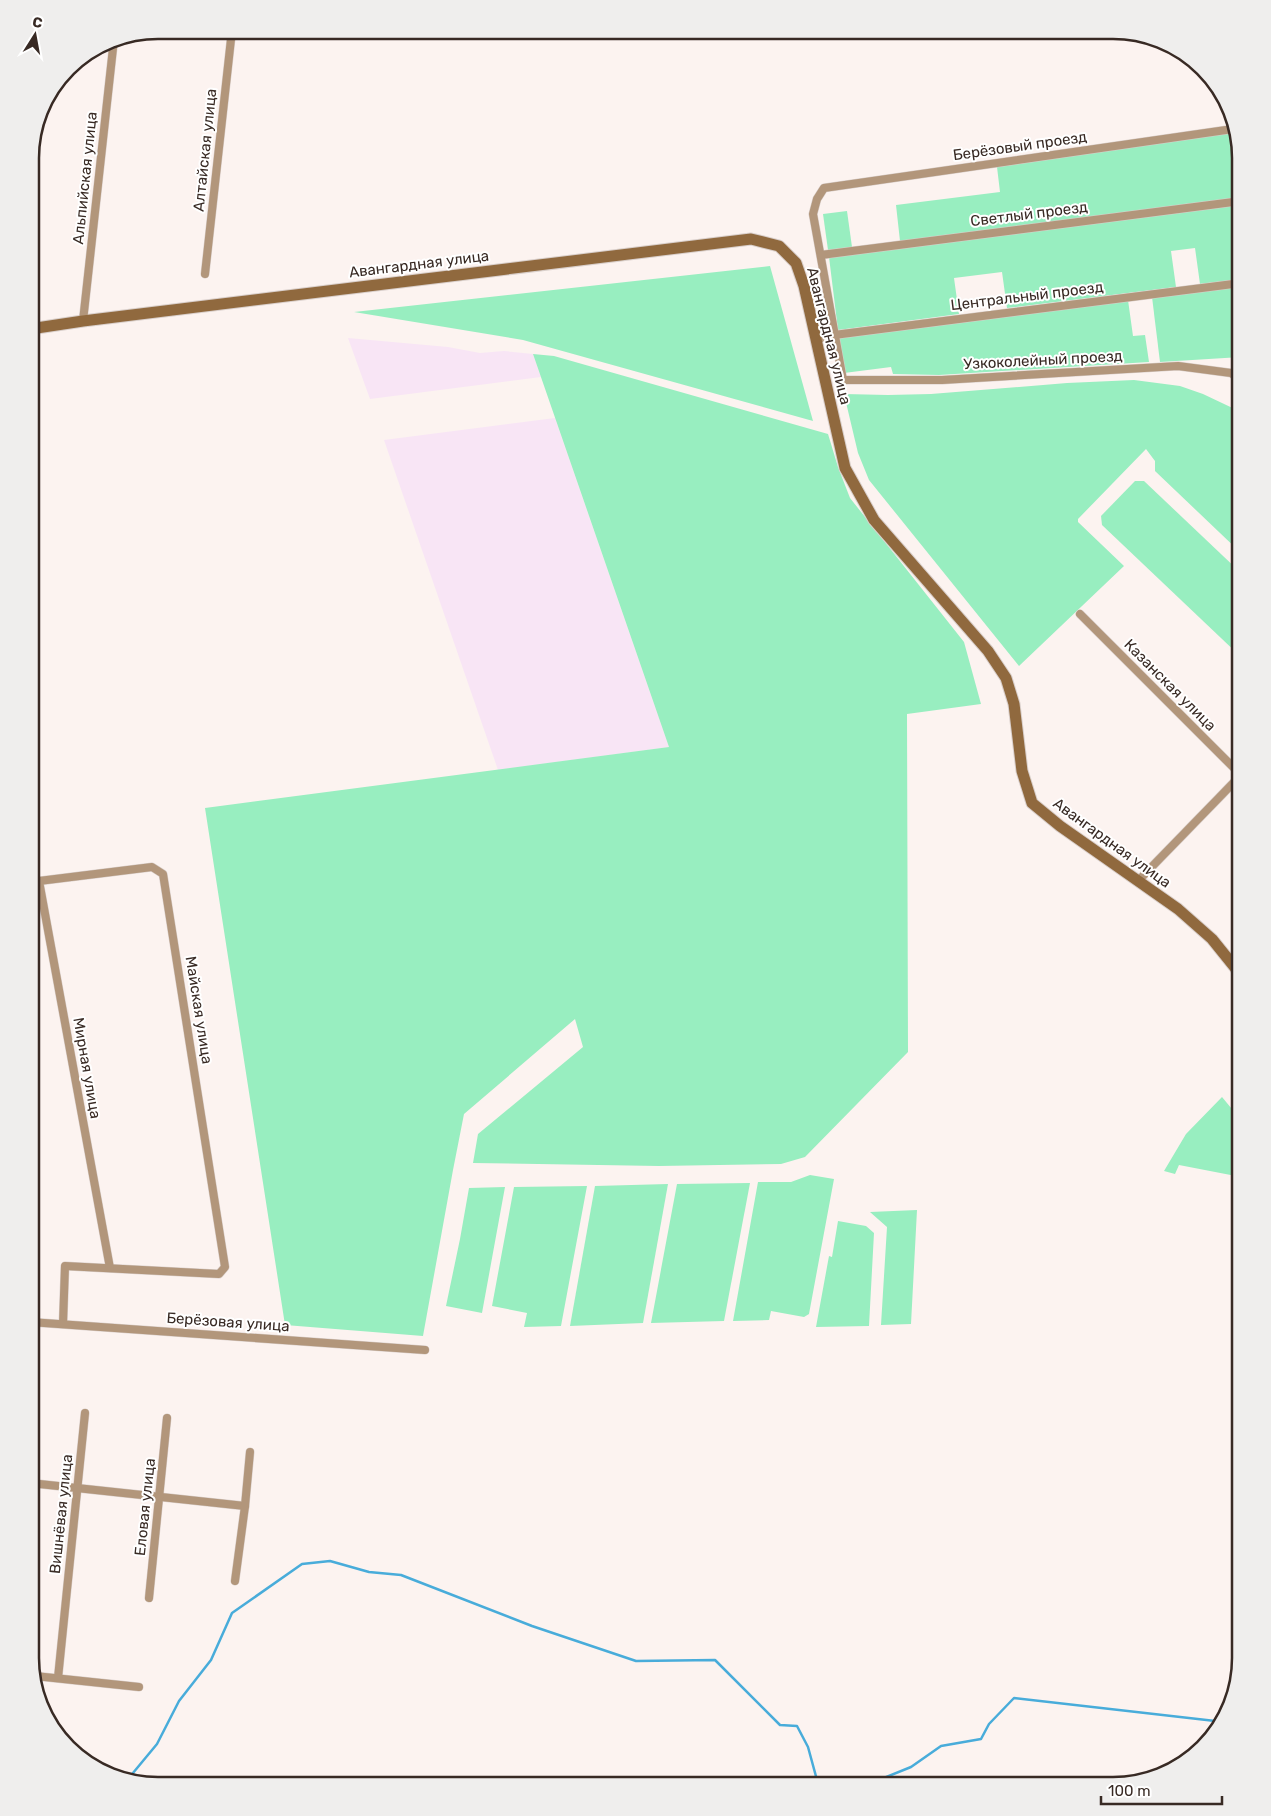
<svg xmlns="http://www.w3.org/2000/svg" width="1271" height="1816" font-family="Rubik,sans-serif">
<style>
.industrial{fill:#f8e5f5}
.green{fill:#98eec0}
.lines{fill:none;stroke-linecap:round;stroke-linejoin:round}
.stream{stroke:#48acda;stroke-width:2.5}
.street-casing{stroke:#d9cfcb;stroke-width:9}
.secondary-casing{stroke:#d9cfcb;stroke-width:13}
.street{stroke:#b2967b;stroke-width:8}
.secondary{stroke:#90693e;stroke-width:11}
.labels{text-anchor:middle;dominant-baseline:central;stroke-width:4;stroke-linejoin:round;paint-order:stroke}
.street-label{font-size:15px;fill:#382a24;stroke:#fff}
.rim{fill:none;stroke:#382a24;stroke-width:2.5}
</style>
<rect width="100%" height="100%" fill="#fcf3f0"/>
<g class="industrial">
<path d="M 348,338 L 448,347 L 480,353 L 504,351 L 533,354 L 541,377 L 370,399 Z"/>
<path d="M 555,418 L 669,747 L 498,770 L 384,440 Z"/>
</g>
<g class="green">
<path d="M 1234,132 L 1241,158 L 1241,198 L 900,241 L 896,205 L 1000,192 L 997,167 Z"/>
<path d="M 1241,205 L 1241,279 L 1200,284 L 1195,248 L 1171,251 L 1176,287 L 1007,308 L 1002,272 L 954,278 L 959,314 L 838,330 L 829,257 Z"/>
<path d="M 847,211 L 852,247 L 828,250 L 823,214 Z"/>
<path d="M 770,266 L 813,421 L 523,340 L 354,312 Z"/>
<path d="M 1241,286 L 1241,357 L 1160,362 L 1152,297 Z"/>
<path d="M 1128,300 L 1133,336 L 1145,335 L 1149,362 L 939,375 L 893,374 L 891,367 L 844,373 L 839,337 Z"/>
<path d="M 533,354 L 554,356 L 828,434 L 838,467 L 850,498 L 964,642 L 981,704 L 907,714 L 908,1052 L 805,1157 L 781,1164 L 659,1166 L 473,1163 L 478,1134 L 583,1047 L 575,1019 L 464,1114 L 453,1170 L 423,1336 L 285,1325 L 205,808 L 669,747 Z"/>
<path d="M 1134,380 L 1180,386 L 1203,394 L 1241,412 L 1241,553 L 1155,471 L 1155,461 L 1146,449 L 1078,519 L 1078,522 L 1124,566 L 1019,666 L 869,480 L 858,453 L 844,394 L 888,395 L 931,394 L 1067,383 Z"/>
<path d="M 1135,481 L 1144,481 L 1241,573 L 1241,657 L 1102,525 L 1101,516 Z"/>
<path d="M 1222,1097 L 1241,1120 L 1241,1177 L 1179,1165 L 1175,1174 L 1164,1171 L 1186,1134 Z"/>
<path d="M 810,1175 L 834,1179 L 809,1314 L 804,1317 L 771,1311 L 769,1320 L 733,1321 L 758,1182 L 791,1182 Z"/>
<path d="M 750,1183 L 724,1321 L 651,1323 L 677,1184 Z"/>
<path d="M 668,1184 L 643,1323 L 570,1326 L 595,1186 Z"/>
<path d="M 587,1186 L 561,1326 L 524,1327 L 527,1313 L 492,1306 L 514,1187 Z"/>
<path d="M 505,1187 L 482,1313 L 446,1306 L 460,1239 L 469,1188 Z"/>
<path d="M 917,1210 L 911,1324 L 881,1325 L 887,1227 L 870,1212 Z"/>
<path d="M 838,1221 L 866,1226 L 874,1233 L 869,1326 L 816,1327 L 829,1256 L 832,1257 Z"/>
</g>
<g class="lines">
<g class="stream">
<path d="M 128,1779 L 157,1744 L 179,1701 L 211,1660 L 232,1613 L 302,1564 L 330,1561 L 369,1572 L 401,1575 L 532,1626 L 636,1661 L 715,1660 L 780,1725 L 797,1726 L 808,1747 L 817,1780 L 822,1786"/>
<path d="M 864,1786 L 911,1767 L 941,1746 L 981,1739 L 989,1724 L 1014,1698 L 1224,1722"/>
</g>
<defs>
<g id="street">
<path d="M 1233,129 L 824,188 L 817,199 L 813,214 L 843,380 L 942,380 L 1178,366 L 1231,373 L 1241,380"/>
<path d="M 821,255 L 1241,201"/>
<path d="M 205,274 L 232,30"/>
<path d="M 83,321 L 114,39"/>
<path d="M 817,339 L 834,335 L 1241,283"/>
<path d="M 1080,614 L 1241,775"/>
<path d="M 39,881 L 152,867 L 163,874 L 225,1267 L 219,1274 L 65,1266 L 63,1324"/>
<path d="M 1138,881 L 1241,775"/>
<path d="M 30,883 L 39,881 L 110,1268"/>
<path d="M 30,1322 L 425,1350"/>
<path d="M 30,1483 L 245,1506"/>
<path d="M 235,1581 L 245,1506 L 250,1452"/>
<path d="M 149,1598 L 167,1418"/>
<path d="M 35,1676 L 139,1687"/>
<path d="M 58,1678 L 85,1413"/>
</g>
<path id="secondary" d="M 30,329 L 83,321 L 751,239 L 779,246 L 796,263 L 804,286 L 845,468 L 874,520 L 988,651 L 1006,678 L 1014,704 L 1022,771 L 1032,803 L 1060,826 L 1178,909 L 1212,939 L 1241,975"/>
</defs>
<use href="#street" class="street-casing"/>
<use href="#secondary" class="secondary-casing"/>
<use href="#street" class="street"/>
<use href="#secondary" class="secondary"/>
</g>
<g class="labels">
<g class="street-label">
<text transform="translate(1020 146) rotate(-8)">Берёзовый проезд</text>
<text transform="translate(205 150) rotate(-84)">Алтайская улица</text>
<text transform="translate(85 178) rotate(-84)">Альпийская улица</text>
<text transform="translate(1029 214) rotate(-7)">Светлый проезд</text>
<text transform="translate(419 264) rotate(-7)">Авангардная улица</text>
<text transform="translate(1027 296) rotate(-7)">Центральный проезд</text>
<text transform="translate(829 336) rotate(76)">Авангардная улица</text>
<text transform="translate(1043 360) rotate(-3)">Узкоколейный проезд</text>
<text transform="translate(1170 685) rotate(45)">Казанская улица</text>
<text transform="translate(1112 843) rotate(36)">Авангардная улица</text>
<text transform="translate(199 1010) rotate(81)">Майская улица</text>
<text transform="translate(87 1068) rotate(80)">Мирная улица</text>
<text transform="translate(228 1322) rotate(4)">Берёзовая улица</text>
<text transform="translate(145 1507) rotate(-84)">Еловая улица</text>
<text transform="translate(61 1514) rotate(-84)">Вишнёвая улица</text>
</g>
</g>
<path d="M0 0H1271V1816H0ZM158 39H1113A119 119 0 0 1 1232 158V1658A119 119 0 0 1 1113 1777H158A119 119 0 0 1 39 1658V158A119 119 0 0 1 158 39Z" fill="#efeeed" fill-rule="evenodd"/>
<path class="rim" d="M158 39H1113A119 119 0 0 1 1232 158V1658A119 119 0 0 1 1113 1777H158A119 119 0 0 1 39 1658V158A119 119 0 0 1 158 39Z"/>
<g transform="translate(35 35) rotate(11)" stroke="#ffffff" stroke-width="4" paint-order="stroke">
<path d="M0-4L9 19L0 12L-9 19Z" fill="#382a24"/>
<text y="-8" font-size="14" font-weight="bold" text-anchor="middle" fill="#382a24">С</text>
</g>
<path d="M1101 1796v8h121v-8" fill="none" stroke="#382a24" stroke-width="2.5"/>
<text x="1108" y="1796" font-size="15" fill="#382a24" stroke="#ffffff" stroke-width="4" paint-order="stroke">100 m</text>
</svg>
